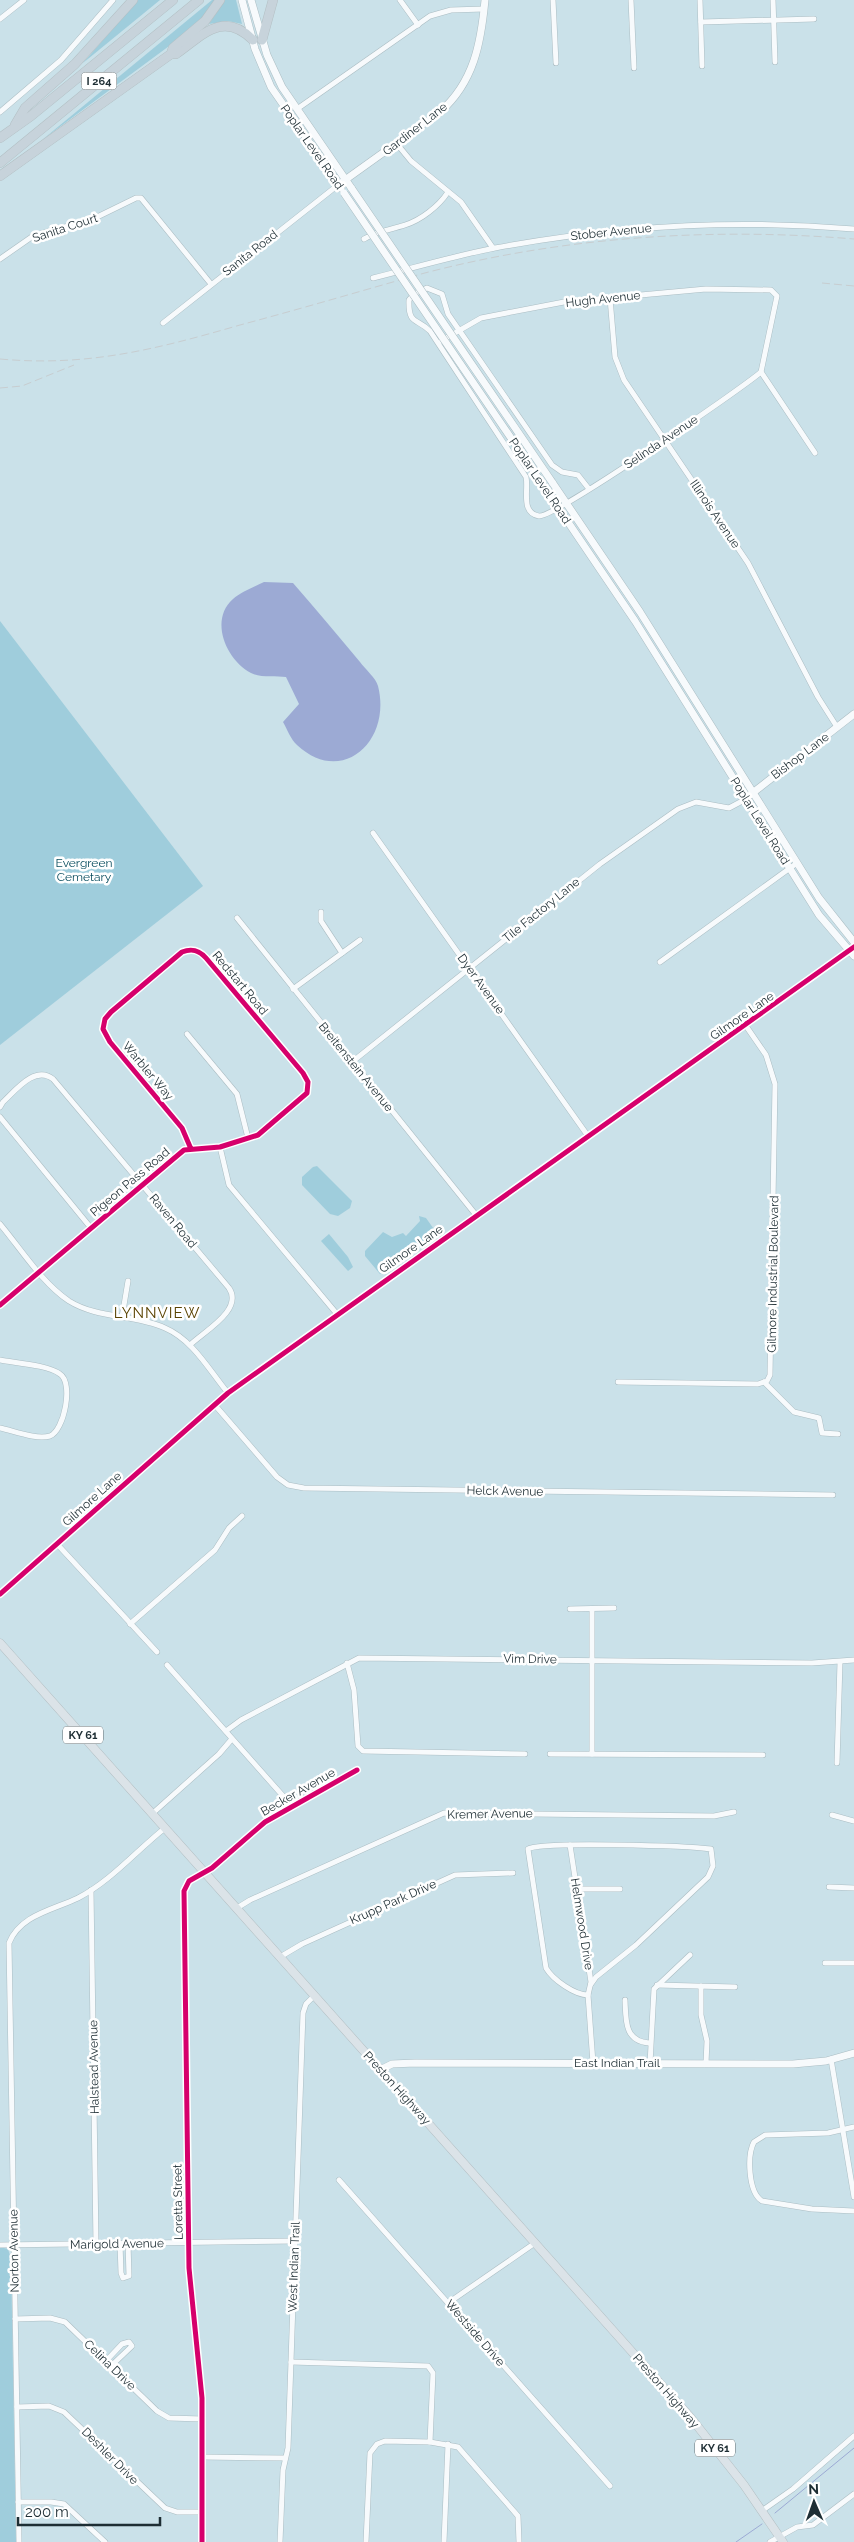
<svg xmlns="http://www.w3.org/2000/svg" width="854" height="2542" font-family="Raleway,sans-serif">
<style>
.green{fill:#9fcddc}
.water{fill:#9caad4}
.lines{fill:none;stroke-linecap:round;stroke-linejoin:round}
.stream{stroke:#9caad4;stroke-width:1}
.street-casing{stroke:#abbdc3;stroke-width:6}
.secondary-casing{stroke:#abbdc3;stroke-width:8}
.primary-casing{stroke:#b3bfc3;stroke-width:9}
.highway-casing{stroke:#b3bfc3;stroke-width:10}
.street{stroke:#f7fafc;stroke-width:5}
.secondary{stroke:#f7fafc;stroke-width:7}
.primary{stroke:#dbe3e8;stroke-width:8}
.highway{stroke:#c7d3db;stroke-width:9}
.rail{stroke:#c7cdd0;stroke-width:1;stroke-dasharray:8 4;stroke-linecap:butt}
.secondary-bridge-casing{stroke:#abbdc3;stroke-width:8;stroke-linecap:butt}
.secondary-bridge{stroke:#f7fafc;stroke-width:7}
.cycleway-casing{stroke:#fff;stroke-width:8}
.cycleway{stroke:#d6006c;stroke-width:5}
.labels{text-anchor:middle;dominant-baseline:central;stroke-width:5;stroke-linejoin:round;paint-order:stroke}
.shield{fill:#fff;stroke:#626d71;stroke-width:1}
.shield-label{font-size:11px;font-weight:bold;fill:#1e2e34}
.street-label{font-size:12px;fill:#1e2e34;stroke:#fff}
.park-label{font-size:12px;fill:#094d5e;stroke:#fff}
.quarter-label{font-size:15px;letter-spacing:1px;fill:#5a4302;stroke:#fff}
</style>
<rect width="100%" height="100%" fill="#cae1e9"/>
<g class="green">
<path d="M 138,0 L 160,0 L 83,63 Z"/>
<path d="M 212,0 L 216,0 L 205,16 L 184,35 L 42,140 Z"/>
<path d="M 225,0 L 236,0 L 242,24 L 228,21 L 209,24 Z"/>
<path d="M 0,621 L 203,886 L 0,1045 Z"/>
<path d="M 317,1166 L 352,1201 L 350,1208 L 338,1216 L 330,1214 L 302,1185 L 302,1177 L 313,1167 Z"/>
<path d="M 419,1216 L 426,1218 L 436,1232 L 380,1274 L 365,1256 L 365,1251 L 383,1232 L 392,1237 L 403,1233 L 406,1236 L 420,1221 Z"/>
<path d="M 329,1234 L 348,1257 L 353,1267 L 348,1271 L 321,1241 Z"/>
<path d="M 0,2247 L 8,2249 L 11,2259 L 16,2542 L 0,2542 Z"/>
</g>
<path class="water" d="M 264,582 L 293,583 C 316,609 338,636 360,662 C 365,669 376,678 378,686 C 392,741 342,787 297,745 C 291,740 287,729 283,722 L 299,704 L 286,677 C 276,676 260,678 251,673 C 226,660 209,620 233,599 C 241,592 254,587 264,582 Z"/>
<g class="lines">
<g class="stream">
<path d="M 775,2513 L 854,2448"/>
<path d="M 736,2542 L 762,2524"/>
</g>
<defs>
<g id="street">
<path d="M 400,0 L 418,25"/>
<path d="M 553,0 L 556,63"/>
<path d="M 631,0 L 634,68"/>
<path d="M 700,0 L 702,66"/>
<path d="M 773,0 L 775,62"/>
<path d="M 0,19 L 24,0"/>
<path d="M 701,22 L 814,19"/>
<path d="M 297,109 L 430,16 L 451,10 L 484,9"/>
<path d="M 0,112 L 61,60 L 113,0"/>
<path d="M 397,144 L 411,161 L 461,202 L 493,248"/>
<path d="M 364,239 C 377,231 390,230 405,225 C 421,220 439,206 448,192"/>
<path d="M 0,259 L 33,236 L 93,219 L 136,198 L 141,198 L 211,284"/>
<path d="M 373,278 C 413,268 454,256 495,248 C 613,226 734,219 854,229"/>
<path d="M 610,298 L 615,357 L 624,380 L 748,563 L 818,697 L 837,727"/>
<path d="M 163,323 L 338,185"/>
<path d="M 441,341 L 481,318 L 564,302 L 706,289 L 771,290 L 777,296 L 761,372 L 815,453"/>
<path d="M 589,489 L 578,475 L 562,472 L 552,465 L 448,314 L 442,294 L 427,288 L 414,294 L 409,300 C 408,325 417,318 430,331 L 526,477 C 529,489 520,513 539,516 C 554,518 740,390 761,372"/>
<path d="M 373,833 L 588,1136"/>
<path d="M 321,912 L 321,921 L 342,953"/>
<path d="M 237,918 L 476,1215"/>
<path d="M 660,962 L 797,863"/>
<path d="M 293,989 L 360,940"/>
<path d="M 187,1034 L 237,1094 L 248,1138"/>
<path d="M 352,1062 L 600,864 L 678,809 L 696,802 L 729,808 L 746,799"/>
<path d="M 0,1107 L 3,1102 C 16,1090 35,1065 53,1079 L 229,1288 C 244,1310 203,1332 190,1345"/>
<path d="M 0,1117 L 91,1228"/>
<path d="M 220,1147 L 229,1185 L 337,1314"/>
<path d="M 0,1224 C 21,1249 42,1283 69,1301 C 98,1319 134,1314 165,1328 C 193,1340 209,1370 228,1393"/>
<path d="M 0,1305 L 184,1150 L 220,1147 L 258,1135 L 307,1093 L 308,1082 L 303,1073 L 206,958 C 199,950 192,948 182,952 L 111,1012 L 105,1019 L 103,1029 L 110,1042 L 182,1128 L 191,1149"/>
<path d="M 122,1317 L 128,1281"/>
<path d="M 0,1360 C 16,1363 48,1365 60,1374 C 74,1383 64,1431 50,1436 C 36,1440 14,1431 0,1428"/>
<path d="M 618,1382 L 758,1384 L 767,1381 L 770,1375 L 775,1084 L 766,1055 L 746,1026"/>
<path d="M 764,1382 L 794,1412 L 819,1418 L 822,1433 L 838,1434"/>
<path d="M 214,1404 L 277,1477 L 288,1485 L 304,1488 L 833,1495"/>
<path d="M 57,1544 L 157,1652"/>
<path d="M 0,1594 L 228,1393 L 854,947"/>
<path d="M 570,1609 L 614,1608"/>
<path d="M 130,1624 L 215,1550 L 229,1528 L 242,1516"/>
<path d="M 347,1663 L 354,1690 L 358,1746 L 363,1751 L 525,1754"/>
<path d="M 167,1665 L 283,1796 L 290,1808"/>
<path d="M 226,1731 L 241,1720 L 359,1658 L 812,1663 L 854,1660"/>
<path d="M 550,1754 L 763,1755"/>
<path d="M 592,1754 L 592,1609"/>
<path d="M 837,1763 L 840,1662"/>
<path d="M 153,1813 L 219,1754 L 231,1740"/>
<path d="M 832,1815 L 854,1821"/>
<path d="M 570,1845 L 591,1982 L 588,1995 L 593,2063"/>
<path d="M 829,1887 L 854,1888"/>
<path d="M 576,1889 L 620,1889"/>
<path d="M 91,1890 L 96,2244"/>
<path d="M 237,1908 L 250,1900 L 444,1813 L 714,1816 L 734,1812"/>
<path d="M 280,1957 L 302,1944 L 455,1875 L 513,1873"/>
<path d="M 825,1963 L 854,1963"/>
<path d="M 657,1985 L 735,1987"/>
<path d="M 701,1986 L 701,2015 L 707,2041 L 706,2063"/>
<path d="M 588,1995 C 575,1995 553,1980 546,1968 L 528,1849 C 538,1841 690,1846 711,1849 L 713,1866 L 708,1877 L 636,1945 L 596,1977 L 591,1984"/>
<path d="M 625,2000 C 626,2020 624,2041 649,2043"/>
<path d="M 831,2059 L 854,2197"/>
<path d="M 650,2064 L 654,1989 L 690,1955"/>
<path d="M 854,2127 L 828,2133 L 765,2135 L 754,2142 C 747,2155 748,2192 762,2201 L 812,2209 L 854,2211"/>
<path d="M 339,2180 L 610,2486"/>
<path d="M 120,2243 L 121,2273 L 123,2278 L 129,2276 L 128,2243"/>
<path d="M 0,2245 L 295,2241"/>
<path d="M 448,2303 L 535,2243"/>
<path d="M 15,2319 L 50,2318 L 65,2322 L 157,2411 L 169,2418 L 202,2419"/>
<path d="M 106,2361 L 122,2344 L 129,2342 L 132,2346 L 111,2366"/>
<path d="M 291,2362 L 428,2366 L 433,2373 L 430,2442"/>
<path d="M 17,2407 L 49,2406 L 64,2412 L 165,2508 L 177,2512 L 202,2512"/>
<path d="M 202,2457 L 285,2458"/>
<path d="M 18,2502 L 51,2502 L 64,2504 L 105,2542"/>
<path d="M 763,2510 L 793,2489 L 854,2436"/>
<path d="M 19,2542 L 9,1943 C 20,1915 53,1910 78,1898 C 111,1881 136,1851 165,1828"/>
<path d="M 202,2542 L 202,2398 L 189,2268 L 184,1891 L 189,1881 L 212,1868 L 265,1822 L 357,1770"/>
<path d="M 280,2542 L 283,2470 L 288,2448 L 303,2013 L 306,2004 L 314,1996"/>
<path d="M 366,2542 L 370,2453 L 377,2444 L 385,2441 L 430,2442 L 458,2447 L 518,2516 L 519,2542"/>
<path d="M 444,2542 L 448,2444"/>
<path d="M 770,2542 L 797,2527 L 813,2525 L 854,2494"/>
</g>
<g id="secondary">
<path d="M 242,0 L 255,49 L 271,87 L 341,188"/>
<path d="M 251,0 L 267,55 L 282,87 L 352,189"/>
<path d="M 338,185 L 440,112 C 474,82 481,43 485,0"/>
<path d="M 552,482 L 640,612 L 819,898 L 854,942"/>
<path d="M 545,488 L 635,621 L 819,915 L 854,956"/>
<path d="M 750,795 L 854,714"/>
<path d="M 380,2070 L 392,2064 L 415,2063 L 793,2064 L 826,2061 L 854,2053"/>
</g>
<path id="primary" d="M 0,1643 L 691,2418 L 744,2485 L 783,2542"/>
<g id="highway">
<path d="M 262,40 L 273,0"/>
<path d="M 171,54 L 176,54 C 203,35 223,10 253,40"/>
<path d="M 15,125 L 25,108 L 75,64 L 133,0"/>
<path d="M 0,138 L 31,116 L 173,0"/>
<path d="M 0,163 L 199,0"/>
<path d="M 0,176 L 171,54 L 173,48 L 205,21 L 220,0"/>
</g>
</defs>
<use href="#street" class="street-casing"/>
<use href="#secondary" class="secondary-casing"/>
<use href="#primary" class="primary-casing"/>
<use href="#highway" class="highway-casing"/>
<use href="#street" class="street"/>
<use href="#secondary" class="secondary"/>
<use href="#primary" class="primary"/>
<use href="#highway" class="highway"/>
<g class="rail">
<path d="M 822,283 L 854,286"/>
<path d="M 0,359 C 88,367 157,349 240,325 C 300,309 361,291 421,274 C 561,237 709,227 854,239"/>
<path d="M 0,388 L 22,386 L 74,365"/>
</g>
<defs>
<g id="secondary-bridge">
<path d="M 352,189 L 552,482"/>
<path d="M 344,193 L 545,488"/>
</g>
</defs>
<use href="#secondary-bridge" class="secondary-bridge-casing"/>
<use href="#secondary-bridge" class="secondary-bridge"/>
<defs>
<g id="cycleway">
<path d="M 0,1305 L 184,1150 L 220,1147 L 258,1135 L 307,1093 L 308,1082 L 303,1073 L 206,958 C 199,950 192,948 182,952 L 111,1012 L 105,1019 L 103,1029 L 110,1042 L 182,1128 L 191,1149"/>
<path d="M 0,1594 L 228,1393 L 854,947"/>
<path d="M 202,2542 L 202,2398 L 189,2268 L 184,1891 L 189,1881 L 212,1868 L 265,1822 L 357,1770"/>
</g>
</defs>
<use href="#cycleway" class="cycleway-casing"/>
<use href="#cycleway" class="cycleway"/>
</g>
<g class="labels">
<g class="shield">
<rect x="81.5" y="72.5" width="35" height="17" rx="4"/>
<rect x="63" y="1726.5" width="40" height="17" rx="4"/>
<rect x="695" y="2439.5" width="40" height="17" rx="4"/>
</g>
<g class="shield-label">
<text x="99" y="81">I 264</text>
<text x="83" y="1735">KY 61</text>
<text x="715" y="2448">KY 61</text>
</g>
<g class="street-label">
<text transform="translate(415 129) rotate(-38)">Gardiner Lane</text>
<text transform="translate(312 147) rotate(55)">Poplar Level Road</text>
<text transform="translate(65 228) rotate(-18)">Sanita Court</text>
<text transform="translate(611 232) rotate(-6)">Stober Avenue</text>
<text transform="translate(250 253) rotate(-38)">Sanita Road</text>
<text transform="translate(603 299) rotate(-6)">Hugh Avenue</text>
<text transform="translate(661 442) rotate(-34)">Selinda Avenue</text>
<text transform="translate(540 481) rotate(56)">Poplar Level Road</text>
<text transform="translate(715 514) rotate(56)">Illinois Avenue</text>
<text transform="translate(800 756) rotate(-37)">Bishop Lane</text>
<text transform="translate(760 821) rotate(58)">Poplar Level Road</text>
<text transform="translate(541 910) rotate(-39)">Tile Factory Lane</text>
<text transform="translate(240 983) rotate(50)">Redstart Road</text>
<text transform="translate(481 984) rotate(54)">Dyer Avenue</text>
<text transform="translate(742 1016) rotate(-35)">Gilmore Lane</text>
<text transform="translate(356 1067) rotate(51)">Breitenstein Avenue</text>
<text transform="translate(148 1071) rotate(50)">Warbler Way</text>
<text transform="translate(130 1182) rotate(-40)">Pigeon Pass Road</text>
<text transform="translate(173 1221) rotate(50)">Raven Road</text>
<text transform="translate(411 1249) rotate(-35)">Gilmore Lane</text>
<text transform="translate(773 1274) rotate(-89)">Gilmore Industrial Boulevard</text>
<text transform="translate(505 1491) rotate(1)">Helck Avenue</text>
<text transform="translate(92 1499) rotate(-42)">Gilmore Lane</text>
<text transform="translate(530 1659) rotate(1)">Vim Drive</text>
<text transform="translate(298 1792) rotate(-30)">Becker Avenue</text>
<text transform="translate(490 1814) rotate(-1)">Kremer Avenue</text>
<text transform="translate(393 1902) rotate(-24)">Krupp Park Drive</text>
<text transform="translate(582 1924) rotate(81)">Helmwood Drive</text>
<text x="617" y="2063">East Indian Trail</text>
<text transform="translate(94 2067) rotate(-91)">Halstead Avenue</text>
<text transform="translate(397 2088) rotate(48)">Preston Highway</text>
<text transform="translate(178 2202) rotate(-91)">Loretta Street</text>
<text transform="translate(117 2244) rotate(-1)">Marigold Avenue</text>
<text transform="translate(14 2251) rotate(-91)">Norton Avenue</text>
<text transform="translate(294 2267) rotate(-88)">West Indian Trail</text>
<text transform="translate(475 2333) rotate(49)">Westside Drive</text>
<text transform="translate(110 2365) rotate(44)">Celina Drive</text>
<text transform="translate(666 2391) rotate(49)">Preston Highway</text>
<text transform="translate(110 2456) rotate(45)">Deshler Drive</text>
</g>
<g class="park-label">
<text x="84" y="863">Evergreen<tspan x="84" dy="14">Cemetary</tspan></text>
</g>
<g class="quarter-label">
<text x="157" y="1313">LYNNVIEW</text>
</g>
</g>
<g transform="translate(814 2502) rotate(358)" stroke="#ffffff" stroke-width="4" paint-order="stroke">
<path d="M0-4L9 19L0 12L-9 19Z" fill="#1e2e34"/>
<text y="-8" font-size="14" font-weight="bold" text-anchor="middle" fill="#1e2e34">N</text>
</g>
<path d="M18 2517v8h142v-8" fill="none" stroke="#1e2e34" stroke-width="2.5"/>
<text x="25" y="2517" font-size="15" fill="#1e2e34" stroke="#ffffff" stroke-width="4" paint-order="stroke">200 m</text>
</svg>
